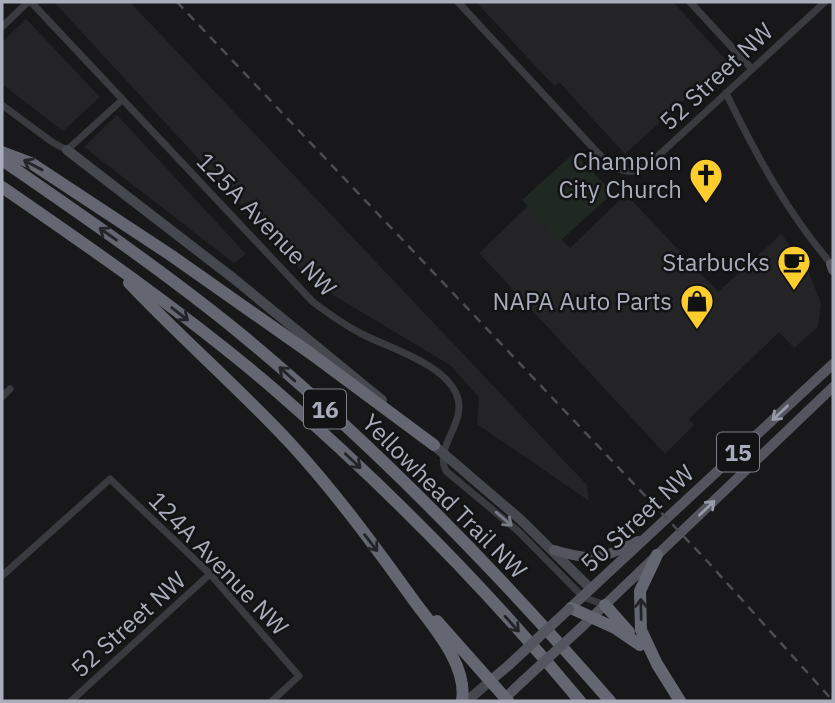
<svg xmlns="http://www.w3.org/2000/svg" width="835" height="703" font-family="'IBM Plex Sans',sans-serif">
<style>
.built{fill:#242427}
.green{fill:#1f2821}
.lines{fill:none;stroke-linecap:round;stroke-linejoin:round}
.street{stroke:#3a3b41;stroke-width:7}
.secondary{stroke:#46484f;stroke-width:10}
.primary{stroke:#54555e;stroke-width:10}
.highway{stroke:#646671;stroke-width:12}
.rail{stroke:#4b4d54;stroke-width:2.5;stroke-dasharray:9 7;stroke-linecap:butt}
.primary-bridge{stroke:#54555e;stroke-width:10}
.oneway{stroke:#232427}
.oneway2{stroke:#989ba8}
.oneway3{stroke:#777a84}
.labels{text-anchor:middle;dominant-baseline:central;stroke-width:5;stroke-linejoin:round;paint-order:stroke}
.shield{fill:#131315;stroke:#7c7f89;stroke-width:2}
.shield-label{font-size:23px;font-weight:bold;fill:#a9adbb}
.street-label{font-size:24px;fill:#a9adbb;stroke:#131315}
.poi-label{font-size:24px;fill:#a9adbb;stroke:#131315;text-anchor:end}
</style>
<rect width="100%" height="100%" fill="#18181a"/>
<g class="built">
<path d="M 54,2 L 130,2 L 587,485 L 589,501 L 477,424 L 479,397 L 450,365 L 313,283 Z"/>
<path d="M 476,2 L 673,2 L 727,61 L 625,154 L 559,82 L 554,86 Z"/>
<path d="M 26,19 L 100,97 L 63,131 L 2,84 L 2,42 Z"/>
<path d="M 117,115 L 246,254 L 234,263 L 84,147 Z"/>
<path d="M 626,194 L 718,292 L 781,234 L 807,268 L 821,303 L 818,327 L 794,348 L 779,332 L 689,419 L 694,425 L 665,454 L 479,253 L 528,206 L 570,248 Z"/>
</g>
<path class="green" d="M 574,153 L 613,193 L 560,241 L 522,200 Z"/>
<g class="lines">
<g class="street">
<path d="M 31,2 L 313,302 C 329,314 344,325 362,334 C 391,349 449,365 458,399 C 465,424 434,448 446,471 L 518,531 L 583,597 L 605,605"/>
<path d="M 458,2 L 596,151 C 611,166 626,179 647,166 L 825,2"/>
<path d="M 690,2 L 752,69"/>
<path d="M 2,27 L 28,2"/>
<path d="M 726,93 C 756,155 788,214 833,266"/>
<path d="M 2,105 L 52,142 L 67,150 L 122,100"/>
<path d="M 2,397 L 10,389"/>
<path d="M 2,576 L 110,479 L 210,574 L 299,676 L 272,701"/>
<path d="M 71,701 L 210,574"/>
</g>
<g class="secondary">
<path d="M 67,150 L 233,278 L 382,400"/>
<path d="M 430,442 L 521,520 L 591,589"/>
<path d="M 467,701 L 490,681"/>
</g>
<g class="primary">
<path d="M 831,264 L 833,270"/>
<path d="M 554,550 C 594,562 601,559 638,541"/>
<path d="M 569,609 L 833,364"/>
<path d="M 586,623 L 833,387"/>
<path d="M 490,681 L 509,665"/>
<path d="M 505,698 L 523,681"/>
</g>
<g class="highway">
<path d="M 2,152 L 31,163 L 172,256 L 310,353 L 434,445"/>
<path d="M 2,160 C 83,216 165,272 242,335 C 376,446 496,570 610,701"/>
<path d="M 2,187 C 95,251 189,316 275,390 C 384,485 487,589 580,701"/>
<path d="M 129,283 C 181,338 239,388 291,444 C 335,492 374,545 412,598 C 432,626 468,664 462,701"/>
<path d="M 657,555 L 640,591 L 641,630 L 657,664 L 680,701"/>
<path d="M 605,605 L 629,632"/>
<path d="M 571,608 L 615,628 L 640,645"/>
<path d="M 437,621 L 508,701"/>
</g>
<path class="rail" d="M 177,2 L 708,562 L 833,701"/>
<g class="primary-bridge">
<path d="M 509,665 L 569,609"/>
<path d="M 523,681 L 584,625"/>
</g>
</g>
<defs><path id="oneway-shaft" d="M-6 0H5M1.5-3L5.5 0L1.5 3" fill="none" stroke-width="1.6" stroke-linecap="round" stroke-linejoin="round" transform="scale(1.75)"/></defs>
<g class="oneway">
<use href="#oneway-shaft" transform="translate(33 165) rotate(-152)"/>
<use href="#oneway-shaft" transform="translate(108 234) rotate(-145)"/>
<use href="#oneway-shaft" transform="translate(180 314) rotate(38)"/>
<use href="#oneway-shaft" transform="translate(287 374) rotate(-138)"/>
<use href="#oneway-shaft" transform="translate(353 461) rotate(43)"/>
<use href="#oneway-shaft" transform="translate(371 543) rotate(52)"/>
<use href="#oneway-shaft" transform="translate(641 609) rotate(-91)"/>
<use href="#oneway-shaft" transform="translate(512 624) rotate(48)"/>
</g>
<g class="oneway2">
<use href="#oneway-shaft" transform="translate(780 413) rotate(137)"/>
<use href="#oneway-shaft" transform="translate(707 508) rotate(-44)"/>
</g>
<use class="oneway3" href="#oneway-shaft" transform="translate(504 519) rotate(41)"/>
<defs>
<symbol id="church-pin" viewBox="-11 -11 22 30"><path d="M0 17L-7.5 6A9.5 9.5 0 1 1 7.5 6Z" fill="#fccd2d" stroke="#131315"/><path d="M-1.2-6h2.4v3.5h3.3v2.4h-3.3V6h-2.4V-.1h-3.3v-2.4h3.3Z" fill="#111"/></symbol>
<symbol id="cafe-pin" viewBox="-11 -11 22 30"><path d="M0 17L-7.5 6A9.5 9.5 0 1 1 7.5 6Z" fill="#fccd2d" stroke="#131315"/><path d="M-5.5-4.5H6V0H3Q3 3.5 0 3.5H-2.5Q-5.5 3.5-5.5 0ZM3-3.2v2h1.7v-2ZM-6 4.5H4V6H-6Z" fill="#111"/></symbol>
<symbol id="shop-pin" viewBox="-11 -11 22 30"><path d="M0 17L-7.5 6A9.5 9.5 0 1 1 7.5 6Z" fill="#fccd2d" stroke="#131315"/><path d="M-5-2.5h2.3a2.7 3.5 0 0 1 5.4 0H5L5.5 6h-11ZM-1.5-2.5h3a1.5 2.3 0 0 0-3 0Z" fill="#111"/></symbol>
</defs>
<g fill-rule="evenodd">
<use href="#church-pin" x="687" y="156" width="38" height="52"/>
<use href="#cafe-pin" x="775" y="243" width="38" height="52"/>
<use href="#shop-pin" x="678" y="282" width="38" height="52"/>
</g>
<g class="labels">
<g class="shield">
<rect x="304" y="389.5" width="42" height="39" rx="5"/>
<rect x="717" y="432.5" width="42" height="39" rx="5"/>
</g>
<g class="shield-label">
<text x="325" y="409">16</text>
<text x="738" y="452">15</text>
</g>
<g class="street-label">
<text transform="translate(716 76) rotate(-43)">52 Street NW</text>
<text transform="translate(267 224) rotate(46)">125A Avenue NW</text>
<text transform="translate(445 496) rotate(45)">Yellowhead Trail NW</text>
<text transform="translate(637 518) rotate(-43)">50 Street NW</text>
<text transform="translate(219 563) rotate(46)">124A Avenue NW</text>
<text transform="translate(128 624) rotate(-42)">52 Street NW</text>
</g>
<g class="poi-label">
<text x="682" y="161">Champion<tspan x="682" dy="28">City Church</tspan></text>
<text x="770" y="262">Starbucks</text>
<text x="672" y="301">NAPA Auto Parts</text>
</g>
</g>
<rect width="835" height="703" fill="none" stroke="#a9adbb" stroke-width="7"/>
</svg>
